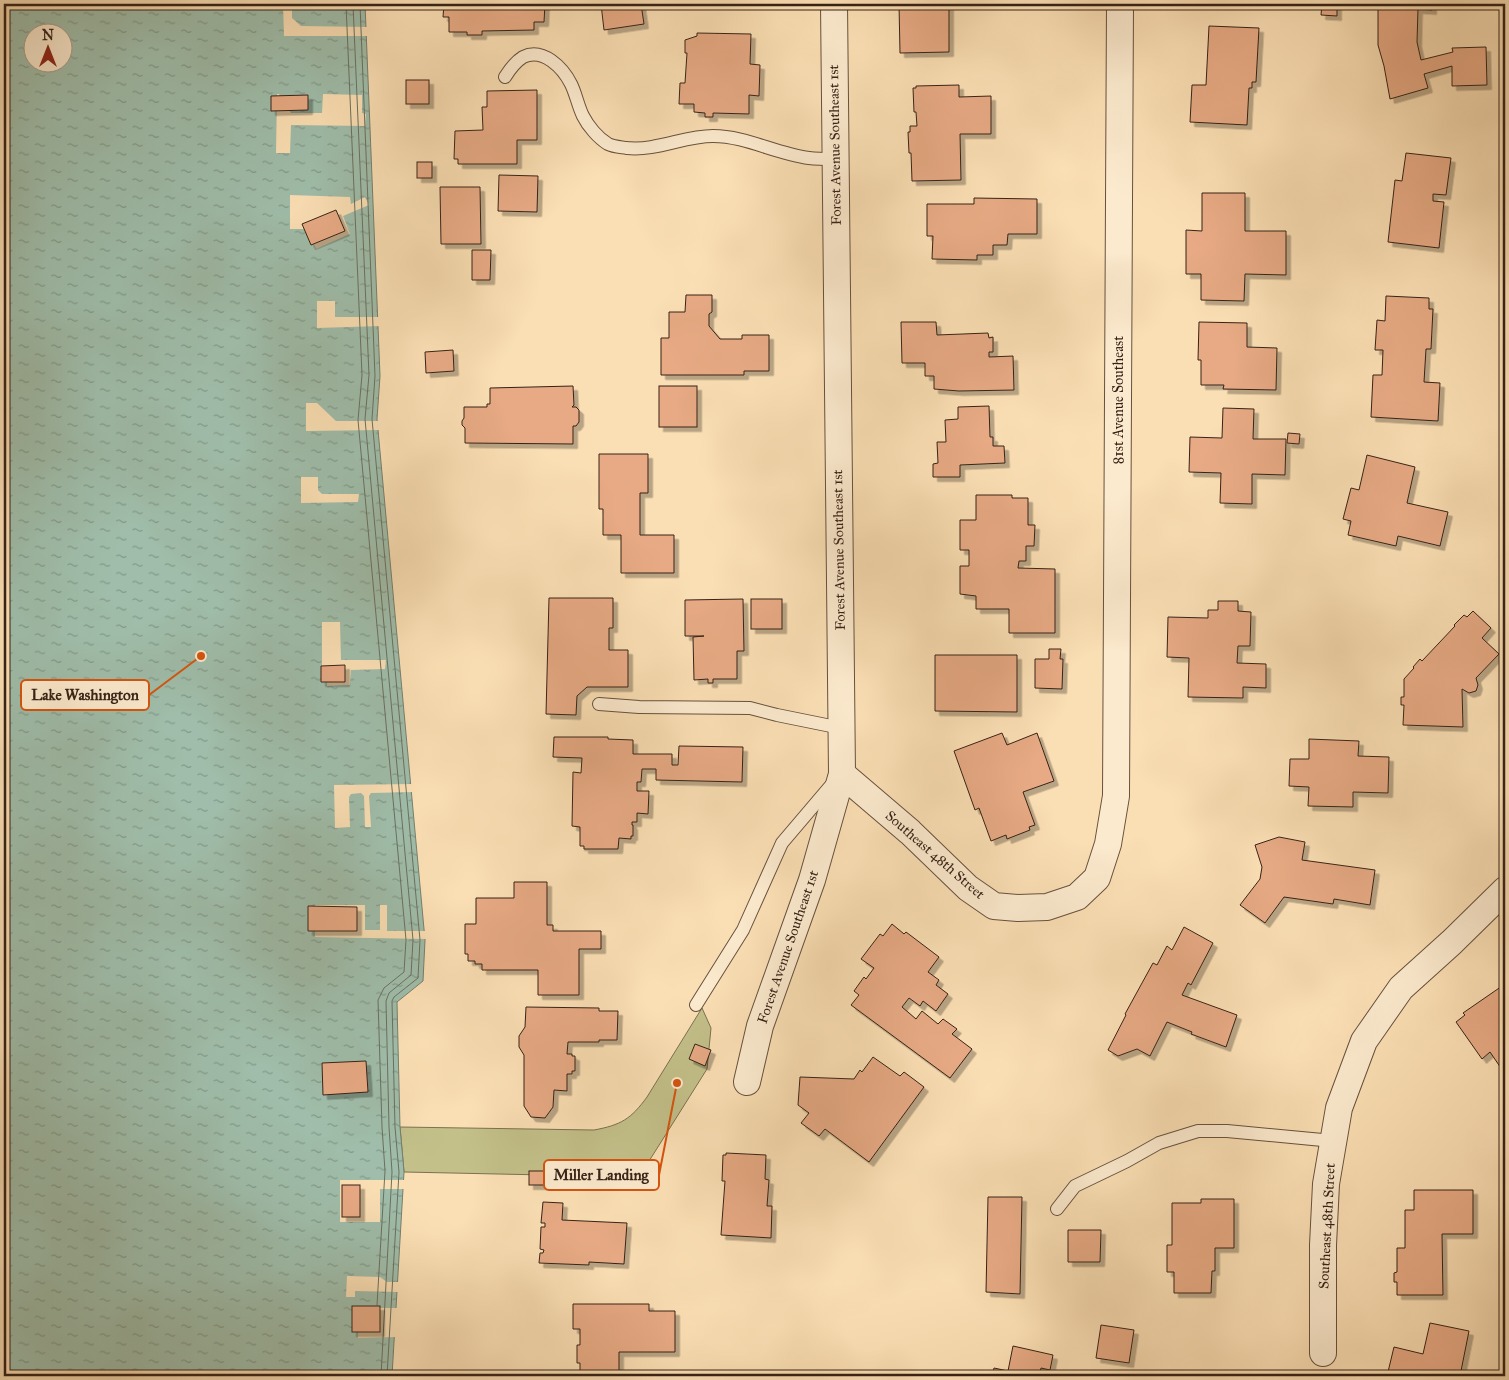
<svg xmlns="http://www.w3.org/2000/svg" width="1509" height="1380" font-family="'IM FELL Great Primer',serif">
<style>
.park{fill:#c3c08a;stroke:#7c7150}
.water{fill:url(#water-ripples);stroke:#757f6f;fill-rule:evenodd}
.pier{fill:#fbdfb4}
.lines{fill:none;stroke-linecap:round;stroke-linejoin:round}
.shore{stroke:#6a7060;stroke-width:1}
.building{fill:#e7aa84;stroke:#362217;filter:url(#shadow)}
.lane-casing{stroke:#67513e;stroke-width:14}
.street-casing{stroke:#67513e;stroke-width:28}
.lane{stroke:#fceace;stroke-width:12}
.street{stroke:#fceace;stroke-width:26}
.labels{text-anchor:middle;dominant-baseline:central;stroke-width:5;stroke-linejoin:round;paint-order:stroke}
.street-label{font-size:14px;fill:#362217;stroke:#fceace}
.leader{fill:none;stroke:#d6540d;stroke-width:2}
.callout-dot{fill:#d6540d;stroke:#fceace;stroke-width:2}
.callout{fill:#fceace;stroke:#d6540d;stroke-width:2}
.callout-label{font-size:15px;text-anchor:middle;font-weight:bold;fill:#362217}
</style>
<defs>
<pattern id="water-ripples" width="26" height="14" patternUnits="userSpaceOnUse" patternTransform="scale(1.25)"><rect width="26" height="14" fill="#9fbdaa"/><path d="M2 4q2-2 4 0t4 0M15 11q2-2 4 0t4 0" fill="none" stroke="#829989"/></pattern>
<filter id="shadow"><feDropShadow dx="4.5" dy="4.5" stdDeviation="0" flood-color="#0004"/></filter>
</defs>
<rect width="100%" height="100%" fill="#fbdfb4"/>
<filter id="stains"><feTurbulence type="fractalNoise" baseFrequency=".004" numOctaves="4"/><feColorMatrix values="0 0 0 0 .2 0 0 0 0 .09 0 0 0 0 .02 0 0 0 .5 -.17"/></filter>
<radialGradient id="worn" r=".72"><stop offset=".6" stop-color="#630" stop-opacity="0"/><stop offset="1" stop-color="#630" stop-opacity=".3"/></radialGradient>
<path class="park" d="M 702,1008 L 711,1028 L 707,1069 L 639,1177 L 404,1172 L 400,1127 L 594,1130 C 621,1125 631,1119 647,1097 Z"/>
<path class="water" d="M 4,4 L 365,4 L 380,376 L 377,419 L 425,940 L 423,981 L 397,1002 L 400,1127 L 404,1172 L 392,1376 L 4,1376 ZM 32,32 L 62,32 L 62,62 L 32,62 Z"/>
<g class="pier">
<path d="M 283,4 L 292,4 L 292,18 L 301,26 L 368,27 L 368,36 L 284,36 Z"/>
<path d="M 277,94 L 279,94 L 291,113 L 322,113 L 323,94 L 362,95 L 362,113 L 366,114 L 365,126 L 291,125 L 290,153 L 276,153 Z"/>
<path d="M 290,195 L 350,197 L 351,204 L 365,197 L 369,205 L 343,216 L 350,234 L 316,249 L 307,229 L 290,229 Z"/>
<path d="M 317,301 L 335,301 L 335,317 L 380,317 L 381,326 L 317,328 Z"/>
<path d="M 306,403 L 317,403 L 336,421 L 379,421 L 380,430 L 306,431 Z"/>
<path d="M 301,477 L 318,477 L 318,490 L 322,494 L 359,494 L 358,502 L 301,503 Z"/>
<path d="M 322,622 L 340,622 L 341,660 L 386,660 L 385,669 L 351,670 L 350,685 L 327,686 L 326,671 L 322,670 Z"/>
<path d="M 413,784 L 414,792 L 371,793 L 369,796 L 371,827 L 365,827 L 364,796 L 361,793 L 351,794 L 349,797 L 350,827 L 335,828 L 334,785 Z"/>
<path d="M 315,905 L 365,905 L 365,930 L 380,930 L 380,905 L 387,905 L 387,931 L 426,931 L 427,939 L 315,937 Z"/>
<path d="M 340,1180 L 405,1180 L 404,1189 L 380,1189 L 380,1222 L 340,1222 Z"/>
<path d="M 347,1276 L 380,1277 L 387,1282 L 400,1282 L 399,1292 L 355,1291 L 355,1297 L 346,1297 Z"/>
<path d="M 357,1308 L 398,1308 L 397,1337 L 358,1338 Z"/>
</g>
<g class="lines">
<g class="shore">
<path d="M 346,4 L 362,375 L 358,420 L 406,940 L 404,972 L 384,988 L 378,1000 L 382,1127 L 385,1171 L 377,1305"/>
<path d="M 353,4 L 369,375 L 365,419 L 413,940 L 411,975 L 389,993 L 386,1001 L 389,1127 L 392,1172 L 381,1376"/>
<path d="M 360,4 L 375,376 L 372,419 L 420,940 L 418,978 L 394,997 L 392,1001 L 395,1127 L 399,1172 L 387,1376"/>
</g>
</g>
<g class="building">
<path d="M 444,4 L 545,4 L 544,22 L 534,22 L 534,30 L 482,31 L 482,35 L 467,35 L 467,32 L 449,32 L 449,17 L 443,17 Z"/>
<path d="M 601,4 L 641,4 L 644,24 L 604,30 Z"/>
<path d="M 899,4 L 949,4 L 949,52 L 900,53 Z"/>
<path d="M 1322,4 L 1337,4 L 1337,16 L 1321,15 Z"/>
<path d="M 1378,4 L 1432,4 L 1432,10 L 1418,9 L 1417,42 L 1421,60 L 1453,52 L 1452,48 L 1486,47 L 1487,85 L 1452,86 L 1452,66 L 1424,74 L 1428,88 L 1390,99 L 1384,66 L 1378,45 Z"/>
<path d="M 1209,26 L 1259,28 L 1256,82 L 1252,82 L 1252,88 L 1249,88 L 1247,125 L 1190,122 L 1192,85 L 1206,85 Z"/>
<path d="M 697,33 L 751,34 L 750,64 L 760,65 L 759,96 L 749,95 L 749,114 L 713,113 L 713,117 L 705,117 L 705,113 L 694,112 L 694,104 L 679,104 L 680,83 L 685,83 L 687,53 L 685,53 L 685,40 L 697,36 Z"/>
<rect x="406" y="80" width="23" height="24"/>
<path d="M 959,85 L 959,97 L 991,96 L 991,134 L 960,134 L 961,180 L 912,181 L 911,153 L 909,153 L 908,132 L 910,132 L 910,126 L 917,126 L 916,112 L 914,112 L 913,88 L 916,88 L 916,86 Z"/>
<path d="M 537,90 L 537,140 L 517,140 L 517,164 L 458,164 L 458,159 L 454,159 L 455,131 L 483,130 L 482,107 L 487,107 L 487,91 Z"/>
<path d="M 308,95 L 308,110 L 271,111 L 271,96 Z"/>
<path d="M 1406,153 L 1451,158 L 1446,195 L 1433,194 L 1433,201 L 1444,202 L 1439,248 L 1388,242 L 1395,180 L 1402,181 Z"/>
<rect x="417" y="162" width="15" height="16"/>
<path d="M 499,175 L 538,176 L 537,212 L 498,211 Z"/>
<path d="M 440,187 L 480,187 L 481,244 L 441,244 Z"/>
<path d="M 1202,193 L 1245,193 L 1245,231 L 1286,231 L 1286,275 L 1245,274 L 1244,301 L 1201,300 L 1201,274 L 1186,274 L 1186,230 L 1202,231 Z"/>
<path d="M 974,198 L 1037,199 L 1037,234 L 1008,234 L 1007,245 L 993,245 L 993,255 L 977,255 L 977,260 L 932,259 L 933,236 L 927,236 L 927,204 L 974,204 Z"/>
<path d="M 336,210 L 345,231 L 311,245 L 302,224 Z"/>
<path d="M 472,250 L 491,250 L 490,280 L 472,280 Z"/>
<path d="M 686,295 L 712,295 L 712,312 L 709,314 L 709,326 L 720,339 L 742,339 L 742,335 L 769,335 L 769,371 L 744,371 L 744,375 L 661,375 L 661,338 L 669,338 L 669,312 L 685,312 Z"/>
<path d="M 1386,296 L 1429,298 L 1429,309 L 1433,309 L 1431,349 L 1426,349 L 1424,382 L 1440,383 L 1438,421 L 1371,417 L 1373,375 L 1382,375 L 1383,350 L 1375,350 L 1377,320 L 1385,321 Z"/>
<path d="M 901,322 L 936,322 L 937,335 L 988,333 L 989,338 L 993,337 L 993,352 L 989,352 L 989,357 L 1013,356 L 1014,390 L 959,391 L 934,389 L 934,376 L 925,376 L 925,363 L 902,363 Z"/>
<path d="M 1199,322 L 1247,323 L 1247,347 L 1277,348 L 1276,390 L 1223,389 L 1224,385 L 1201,385 L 1201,360 L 1198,360 Z"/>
<path d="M 453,350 L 454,371 L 426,373 L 425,352 Z"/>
<path d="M 573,386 L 574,405 L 572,407 L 576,407 L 579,410 L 579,422 L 576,426 L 573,426 L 573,444 L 465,443 L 465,428 L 462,425 L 462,421 L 464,418 L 464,407 L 487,407 L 487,404 L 490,404 L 490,388 Z"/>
<rect x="659" y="386" width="38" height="41"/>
<path d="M 989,406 L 990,437 L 993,437 L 993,446 L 1004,446 L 1005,463 L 960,465 L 960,477 L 933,477 L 933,464 L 938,463 L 937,442 L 946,442 L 945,420 L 958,419 L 958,407 Z"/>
<path d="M 1223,408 L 1254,409 L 1253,439 L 1286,439 L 1285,475 L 1252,474 L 1252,504 L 1220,503 L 1221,473 L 1189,472 L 1190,437 L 1222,438 Z"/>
<path d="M 1288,433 L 1300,434 L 1299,444 L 1287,443 Z"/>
<path d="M 599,454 L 648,454 L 648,493 L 640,493 L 640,535 L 674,535 L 674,573 L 621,573 L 621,535 L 603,535 L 603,509 L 599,509 Z"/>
<path d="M 1367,455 L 1415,467 L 1407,503 L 1448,512 L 1440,546 L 1398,536 L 1396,546 L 1348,535 L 1351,521 L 1343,519 L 1351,488 L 1359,490 Z"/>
<path d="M 976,495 L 1012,495 L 1012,498 L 1028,498 L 1028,525 L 1035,525 L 1034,546 L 1026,546 L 1026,561 L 1019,561 L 1018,568 L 1055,569 L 1055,633 L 1009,633 L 1009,609 L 976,609 L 976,596 L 960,594 L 960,566 L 969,566 L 969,550 L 960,550 L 960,520 L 976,520 Z"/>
<path d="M 549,598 L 613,598 L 613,628 L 609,628 L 609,650 L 628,650 L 628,687 L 587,687 L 577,696 L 576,715 L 546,714 Z"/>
<path d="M 743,599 L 744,651 L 737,651 L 737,679 L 713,679 L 713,683 L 708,683 L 708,679 L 694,680 L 693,637 L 704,636 L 685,636 L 685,600 Z"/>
<rect x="751" y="599" width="31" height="30"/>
<path d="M 1218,601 L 1238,601 L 1238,611 L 1251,612 L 1250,646 L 1238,646 L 1237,663 L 1266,664 L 1266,688 L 1243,687 L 1243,698 L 1188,697 L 1189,658 L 1167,657 L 1168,617 L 1208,618 L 1208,610 L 1218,610 Z"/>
<path d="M 1473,611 L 1491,628 L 1482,638 L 1499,654 L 1476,678 L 1478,685 L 1476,691 L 1469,693 L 1462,689 L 1463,727 L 1403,725 L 1404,705 L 1401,705 L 1401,697 L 1404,697 L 1404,679 L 1414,668 L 1413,667 L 1420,659 L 1422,661 L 1455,626 L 1454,625 L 1464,615 L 1467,617 Z"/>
<path d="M 1049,649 L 1061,649 L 1060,659 L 1063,659 L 1062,689 L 1035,688 L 1035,659 L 1049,659 Z"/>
<path d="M 935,655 L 1017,655 L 1017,712 L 935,711 Z"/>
<path d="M 345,665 L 345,682 L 321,682 L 321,666 Z"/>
<path d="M 1002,733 L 1007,745 L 1037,733 L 1054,781 L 1023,792 L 1035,825 L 1029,827 L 1030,830 L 1007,839 L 1006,835 L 991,841 L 979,808 L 975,810 L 954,751 Z"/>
<path d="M 554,737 L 608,737 L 608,739 L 633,740 L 633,754 L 672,754 L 672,765 L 678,765 L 679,746 L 743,747 L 742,782 L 656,780 L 656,769 L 642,769 L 641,782 L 637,782 L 637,791 L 649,791 L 648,814 L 637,813 L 637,822 L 632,822 L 632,825 L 633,825 L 633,836 L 631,836 L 631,839 L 619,838 L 618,849 L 584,849 L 584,846 L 580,846 L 580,827 L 572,826 L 573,772 L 581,773 L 582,758 L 553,757 Z"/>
<path d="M 1309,739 L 1359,741 L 1358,756 L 1389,757 L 1388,793 L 1353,792 L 1353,807 L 1308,806 L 1309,787 L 1289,786 L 1290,759 L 1309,759 Z"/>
<path d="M 1279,837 L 1305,842 L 1302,860 L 1375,870 L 1370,905 L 1334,899 L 1333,904 L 1284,897 L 1265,923 L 1240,905 L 1260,879 L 1262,867 L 1255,845 Z"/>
<path d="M 514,882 L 547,882 L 547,925 L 553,925 L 553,931 L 601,931 L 601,949 L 579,949 L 579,995 L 538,995 L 538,970 L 482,970 L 482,964 L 475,964 L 475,961 L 468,961 L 468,954 L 465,954 L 465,924 L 476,924 L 476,898 L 514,898 Z"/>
<path d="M 308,906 L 357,907 L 357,931 L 308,931 Z"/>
<path d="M 892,924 L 904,934 L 906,932 L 939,957 L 928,972 L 939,980 L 936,985 L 948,994 L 936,1011 L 923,1001 L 920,1006 L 909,998 L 902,1007 L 916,1019 L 922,1011 L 938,1024 L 943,1019 L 957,1029 L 952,1034 L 972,1049 L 950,1078 L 851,1005 L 859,995 L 854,991 L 864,977 L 866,979 L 874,968 L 861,959 L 880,934 L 883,936 Z"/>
<path d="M 1184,927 L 1213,943 L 1191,985 L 1188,983 L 1182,995 L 1237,1015 L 1226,1047 L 1191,1034 L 1192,1032 L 1167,1022 L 1150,1056 L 1137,1049 L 1118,1056 L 1108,1050 L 1126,1015 L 1125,1014 L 1153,963 L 1157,965 L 1167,946 L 1172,950 Z"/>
<path d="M 1505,984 L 1505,1074 L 1490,1052 L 1482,1059 L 1456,1022 L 1465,1015 L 1463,1013 Z"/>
<path d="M 526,1007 L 599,1008 L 599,1011 L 618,1011 L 617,1040 L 599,1040 L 599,1042 L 568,1042 L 567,1054 L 572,1054 L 572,1056 L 575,1056 L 575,1071 L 572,1071 L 572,1074 L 567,1074 L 567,1091 L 554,1090 L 553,1107 L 545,1118 L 531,1117 L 524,1106 L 524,1055 L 519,1047 L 519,1036 L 525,1027 Z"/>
<path d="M 695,1044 L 711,1050 L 705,1066 L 689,1059 Z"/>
<path d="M 873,1057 L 900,1076 L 904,1072 L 924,1087 L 869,1162 L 825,1129 L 819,1136 L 801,1123 L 809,1113 L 798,1105 L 800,1077 L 854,1079 L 860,1070 L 862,1072 Z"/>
<path d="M 366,1061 L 368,1092 L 323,1095 L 322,1063 Z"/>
<path d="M 726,1153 L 766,1155 L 765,1179 L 769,1180 L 767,1206 L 772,1206 L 771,1238 L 721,1235 L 725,1181 L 722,1181 L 723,1155 L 726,1155 Z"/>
<rect x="529" y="1171" width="15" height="14"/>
<rect x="342" y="1185" width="18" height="32"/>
<path d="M 1414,1190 L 1473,1190 L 1473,1234 L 1442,1234 L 1443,1295 L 1397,1295 L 1397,1282 L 1394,1282 L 1394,1273 L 1397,1272 L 1397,1248 L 1405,1248 L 1405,1210 L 1414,1210 Z"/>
<path d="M 988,1197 L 1022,1197 L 1020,1294 L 986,1292 Z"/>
<path d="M 1201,1199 L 1234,1199 L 1234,1248 L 1215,1248 L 1215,1271 L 1212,1271 L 1211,1293 L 1174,1293 L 1174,1272 L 1167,1272 L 1167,1245 L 1172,1245 L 1172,1203 L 1201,1203 Z"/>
<path d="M 543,1202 L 563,1203 L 562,1220 L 627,1223 L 624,1264 L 589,1262 L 589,1265 L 539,1263 L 540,1253 L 543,1253 L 544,1250 L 540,1249 L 541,1227 L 545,1227 L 545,1223 L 541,1223 Z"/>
<path d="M 1068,1230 L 1101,1230 L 1100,1262 L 1068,1262 Z"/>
<path d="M 573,1304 L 649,1304 L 649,1311 L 675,1311 L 675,1352 L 619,1352 L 619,1376 L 580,1376 L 580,1363 L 577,1363 L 577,1345 L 580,1345 L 580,1329 L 573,1329 Z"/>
<rect x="352" y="1306" width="28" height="26"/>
<path d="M 1430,1323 L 1469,1331 L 1460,1376 L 1387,1376 L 1394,1347 L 1423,1354 Z"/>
<path d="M 1101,1325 L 1134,1330 L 1129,1363 L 1096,1358 Z"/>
<path d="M 1013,1346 L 1053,1355 L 1050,1370 L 1041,1368 L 1039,1376 L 992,1376 L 994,1368 L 1008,1371 Z"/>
<path d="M 963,1374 L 982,1376 L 963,1376 Z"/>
</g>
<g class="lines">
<defs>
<g id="lane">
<path d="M 505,77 C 510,69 515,62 523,57 C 543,47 563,68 571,84 C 576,94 578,106 583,116 C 588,126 598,138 608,144 C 614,147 621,147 627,148 C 657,151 684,136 713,136 C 746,136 776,154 809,158 C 817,159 826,159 835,159"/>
<path d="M 599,704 L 639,707 L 750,708 L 777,715 L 841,728"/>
<path d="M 696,1005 L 743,930 L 782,843 L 833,783"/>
<path d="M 1057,1209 L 1075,1186 L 1127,1161 L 1159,1143 L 1198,1131 L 1227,1131 L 1333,1141"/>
</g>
<g id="street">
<path d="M 842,774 L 910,832 L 968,888 L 994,906 L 1018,908 L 1047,907 L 1077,897 L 1097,878 L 1108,844 L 1116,796 L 1120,4"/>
<path d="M 747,1082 L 760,1026 L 812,880 L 842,774 L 834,4"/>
<path d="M 1323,1353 L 1323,1245 L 1326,1184 L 1339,1108 L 1364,1041 L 1401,988 L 1452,942 L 1505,890"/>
</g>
</defs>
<use href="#lane" class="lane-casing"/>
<use href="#street" class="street-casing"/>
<use href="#lane" class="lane"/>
<use href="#street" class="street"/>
</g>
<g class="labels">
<g class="street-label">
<text transform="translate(835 145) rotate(-91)">Forest Avenue Southeast 1st</text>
<text transform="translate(1118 400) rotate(-90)">81st Avenue Southeast</text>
<text transform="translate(839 550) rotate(-91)">Forest Avenue Southeast 1st</text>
<text transform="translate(935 855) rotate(41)">Southeast 48th Street</text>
<text transform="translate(788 947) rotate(-71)">Forest Avenue Southeast 1st</text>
<text transform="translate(1327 1226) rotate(-87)">Southeast 48th Street</text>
</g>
</g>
<path class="leader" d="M201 656L149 695M677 1083L659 1175"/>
<g class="callout-dot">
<circle cx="201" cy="656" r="5"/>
<circle cx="677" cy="1083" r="5"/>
</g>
<g class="callout">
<rect x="21" y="680" width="128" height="30" rx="5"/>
<rect x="544" y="1160" width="115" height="30" rx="5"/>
</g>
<g class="callout-label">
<text x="85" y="700">Lake Washington</text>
<text x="601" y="1180">Miller Landing</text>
</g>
<rect width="1509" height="1380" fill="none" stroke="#fbdfb4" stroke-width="20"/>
<rect x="5" y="5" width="1499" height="1370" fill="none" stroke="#362217" stroke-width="2.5"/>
<rect x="10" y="10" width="1489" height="1360" fill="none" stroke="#362217"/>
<g transform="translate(48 48)"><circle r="24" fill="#fceace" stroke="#ad9a85"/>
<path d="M0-4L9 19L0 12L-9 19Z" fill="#8f2418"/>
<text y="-8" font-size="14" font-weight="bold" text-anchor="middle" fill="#362217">N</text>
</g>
<rect width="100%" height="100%" filter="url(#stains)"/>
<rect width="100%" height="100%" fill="url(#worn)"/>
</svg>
